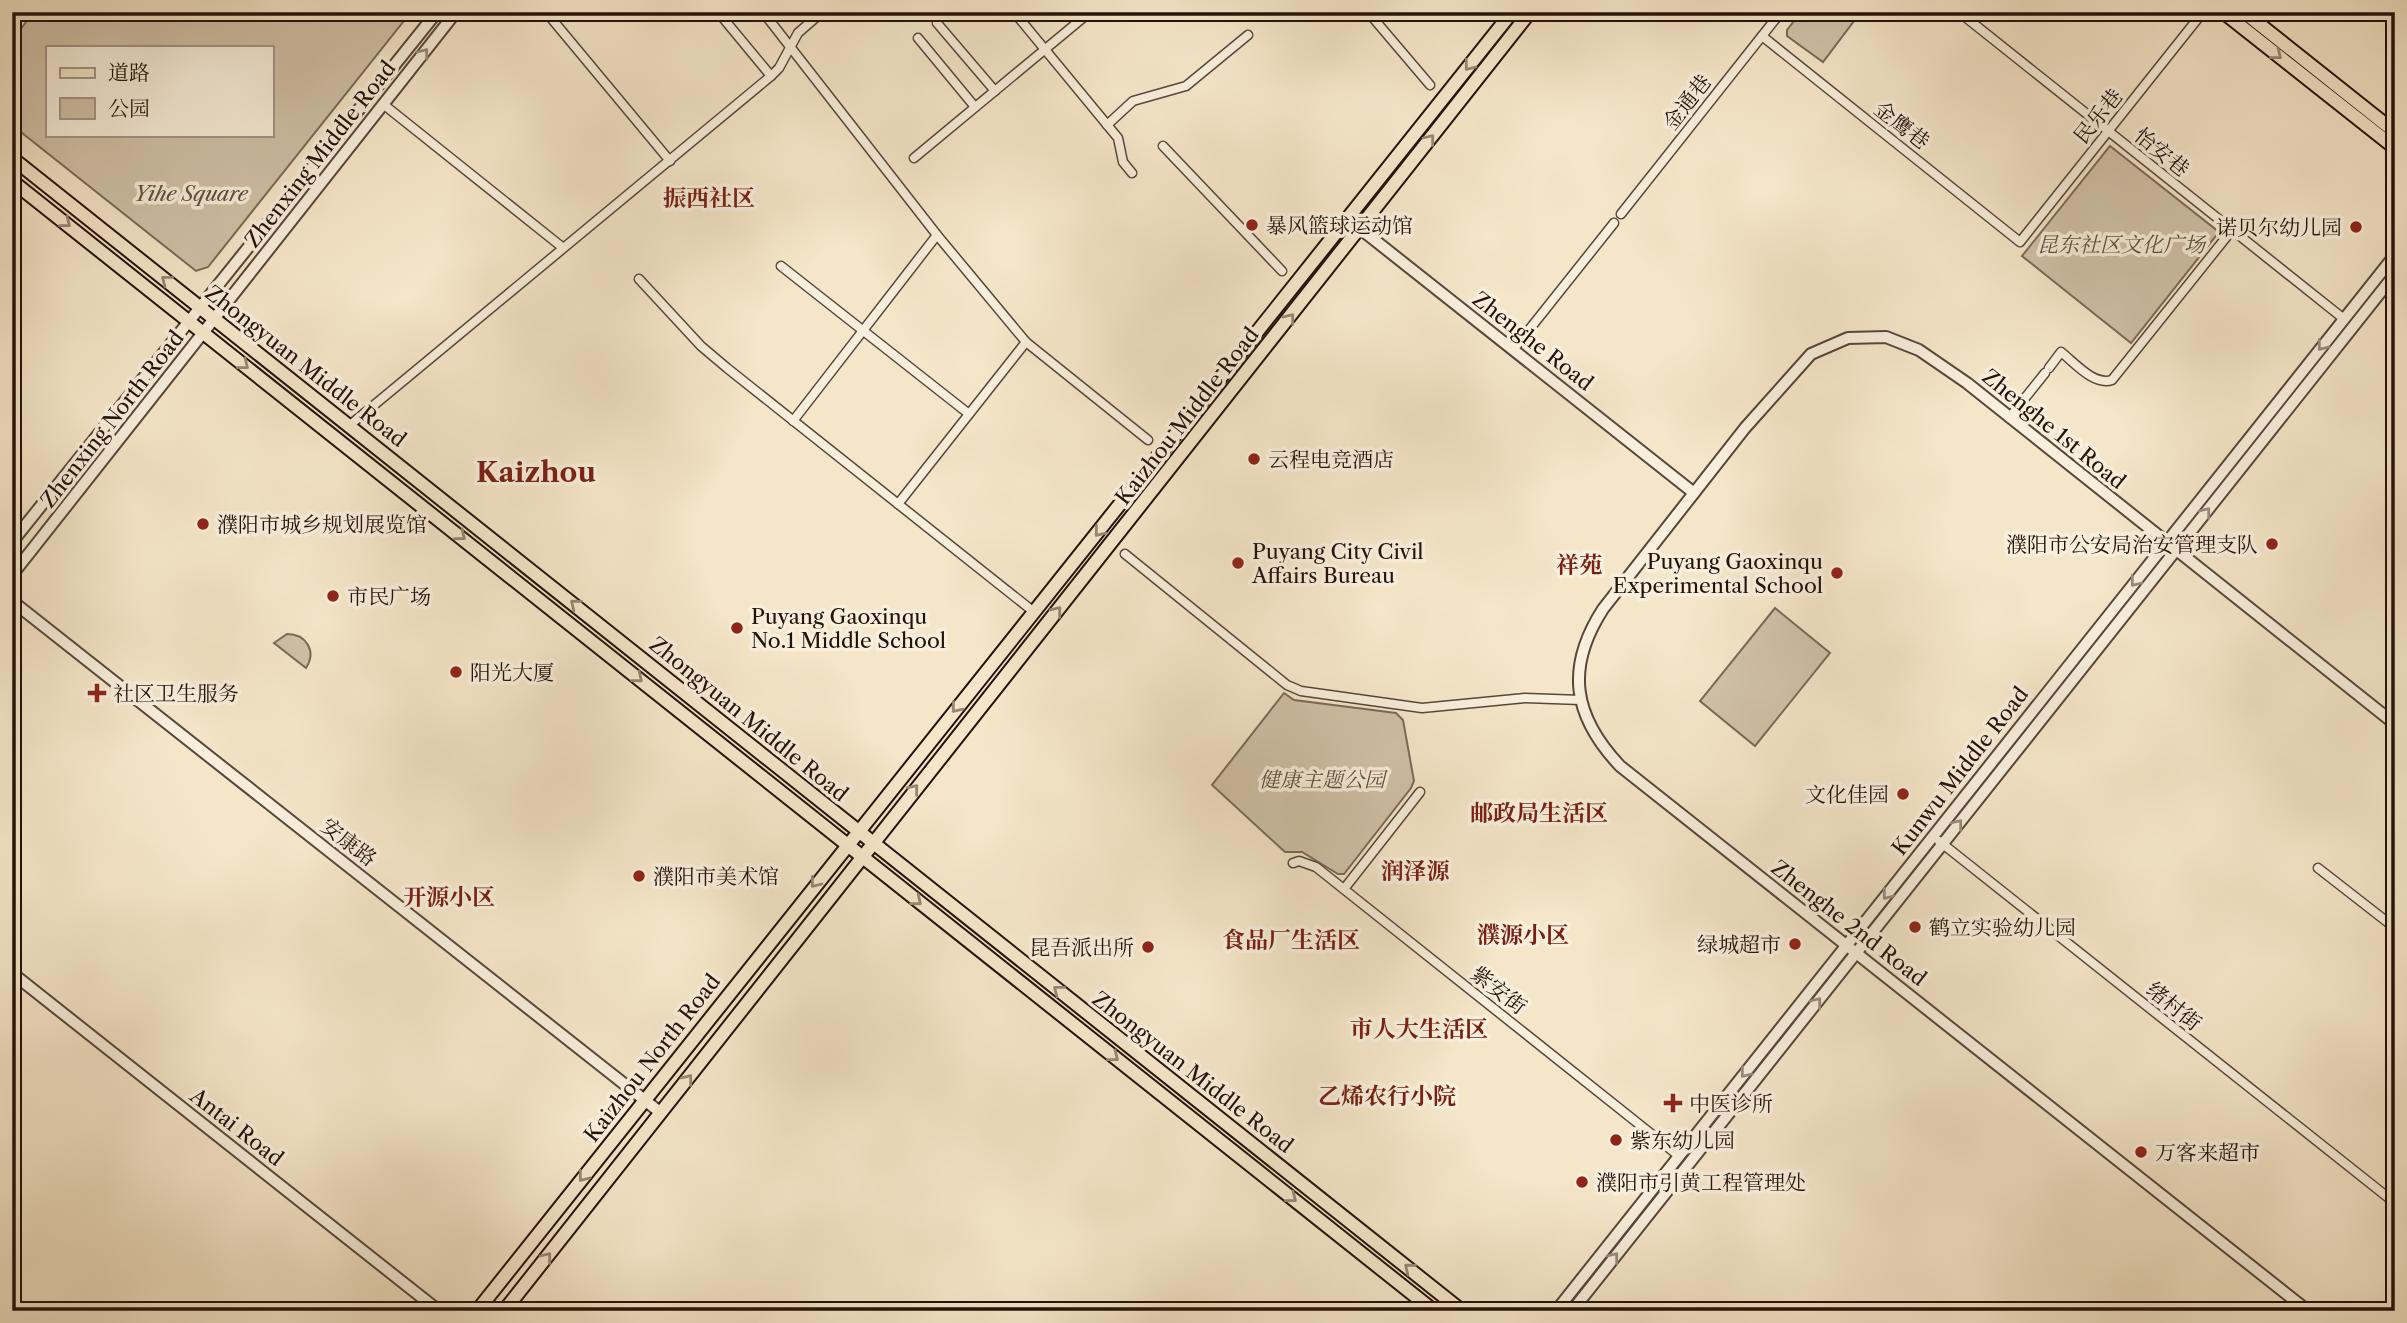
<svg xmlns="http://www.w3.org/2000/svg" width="2407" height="1323" font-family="'Libre Caslon Text','Noto Serif SC',serif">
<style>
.green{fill:#d1c2a9;stroke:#7a6a5a;stroke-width:2;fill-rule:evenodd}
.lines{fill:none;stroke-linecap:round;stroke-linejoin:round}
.minor-casing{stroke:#58463a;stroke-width:11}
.tertiary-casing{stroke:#58463a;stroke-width:14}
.primary-casing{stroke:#24110a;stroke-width:16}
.minor{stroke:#f8efdc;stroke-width:8}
.tertiary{stroke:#f8efdc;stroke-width:10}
.primary{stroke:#f5e6c9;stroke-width:12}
.oneway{stroke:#998b7e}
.oneway2{stroke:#978673}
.poi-dot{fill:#8f2418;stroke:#f8efdc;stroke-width:2.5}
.labels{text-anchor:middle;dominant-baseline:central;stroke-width:7;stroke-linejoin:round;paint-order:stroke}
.street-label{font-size:21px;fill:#24110a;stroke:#f8efdc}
.park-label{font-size:21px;font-style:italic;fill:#614f42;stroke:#f8efdc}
.poi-label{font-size:21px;fill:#24110a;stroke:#f8efdc;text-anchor:start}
.neighbourhood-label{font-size:23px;font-weight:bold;fill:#7a1f14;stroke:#f8efdc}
.district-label{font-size:28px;font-weight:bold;fill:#7a1f14;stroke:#f8efdc}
</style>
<rect width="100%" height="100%" fill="#f5e6c9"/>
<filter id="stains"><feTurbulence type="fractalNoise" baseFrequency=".00286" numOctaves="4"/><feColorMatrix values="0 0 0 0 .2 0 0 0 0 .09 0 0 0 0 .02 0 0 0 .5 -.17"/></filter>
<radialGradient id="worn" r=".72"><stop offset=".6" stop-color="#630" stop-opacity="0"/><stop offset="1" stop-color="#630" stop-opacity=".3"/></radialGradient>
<g class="green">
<path d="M 34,12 L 411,12 L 208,267 L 196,271 L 12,125 L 12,40 ZM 271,47 L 271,135 L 47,135 L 47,47 Z"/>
<path d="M 1801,12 L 1845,12 L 1854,21 L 1823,62 L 1787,36 L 1787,30 Z"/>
<path d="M 2110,146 L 2219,232 L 2131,343 L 2022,256 Z"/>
<path d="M 1775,608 L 1830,653 L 1755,746 L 1700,701 Z"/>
<path d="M 287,634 C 306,634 317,651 306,668 L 274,643 Z"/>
<path d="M 1284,693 L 1294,700 L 1396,713 L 1403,720 L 1414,781 L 1411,788 L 1344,874 L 1338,874 L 1302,852 L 1285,852 L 1212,785 Z"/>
</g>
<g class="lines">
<defs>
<g id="minor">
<path d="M 546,12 L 670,161"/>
<path d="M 718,12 L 771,76"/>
<path d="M 763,12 L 937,235 L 1026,342 L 1148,440"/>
<path d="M 1014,12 L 1118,138 L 1123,162 L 1132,173"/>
<path d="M 1368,12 L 1430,85"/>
<path d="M 1959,12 L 2344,319"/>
<path d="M 12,21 L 19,12"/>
<path d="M 937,23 L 995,91"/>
<path d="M 1762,36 L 2020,242 L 2203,12"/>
<path d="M 918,38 L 975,107"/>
<path d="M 383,104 L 562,247"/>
<path d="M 1107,125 L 1133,101 L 1186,86 L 1248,35"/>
<path d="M 1163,146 L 1282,271"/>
<path d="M 914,158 L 1090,12"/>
<path d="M 1621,214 L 1781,12"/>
<path d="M 781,266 L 969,414"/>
<path d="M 639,279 L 701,346 L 727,368 L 1034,612"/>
<path d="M 1513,350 L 1614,223"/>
<path d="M 2049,368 L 2061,352 C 2075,363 2094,386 2112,380 L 2232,230"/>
<path d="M 2009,418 L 2045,373"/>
<path d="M 793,421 L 937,235"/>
<path d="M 350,425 L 771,76 L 779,68 L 798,33 L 822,12"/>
<path d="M 898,504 L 1026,342"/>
<path d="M 1125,554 L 1287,685 L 1301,691 L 1422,708 L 1525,698 L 1581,700"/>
<path d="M 1939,841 L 2395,1203"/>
<path d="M 1293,863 L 1299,861 L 1316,867 L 1679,1156"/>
<path d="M 2318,868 L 2395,928"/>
<path d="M 1344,889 L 1420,792"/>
</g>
<g id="tertiary">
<path d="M 1348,219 L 1694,493"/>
<path d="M 12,542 L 437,12"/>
<path d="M 12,575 L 456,12"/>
<path d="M 12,601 L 661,1113"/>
<path d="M 12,973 L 439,1311"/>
<path d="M 1556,1311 L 2395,255"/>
<path d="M 1572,1311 L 2395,274"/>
<path d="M 2308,1311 L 1620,766 C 1573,716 1565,668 1603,609 L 1745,428 L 1811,354 L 1848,338 L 1886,337 L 1919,350 L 1967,383 L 2395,724"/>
</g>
<g id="primary">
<path d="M 2223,12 L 2395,148"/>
<path d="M 2244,12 L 2395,132"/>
<path d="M 12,158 L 1462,1311"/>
<path d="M 12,181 L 1434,1311"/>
<path d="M 477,1311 L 1512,12"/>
<path d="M 504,1311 L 1530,12"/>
</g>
</defs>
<use href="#minor" class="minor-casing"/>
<use href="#tertiary" class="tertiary-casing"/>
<use href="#primary" class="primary-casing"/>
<use href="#minor" class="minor"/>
<use href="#tertiary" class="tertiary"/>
<use href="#primary" class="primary"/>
</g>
<defs><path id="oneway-chevron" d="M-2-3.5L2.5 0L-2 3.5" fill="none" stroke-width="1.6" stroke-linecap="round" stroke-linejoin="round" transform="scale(1.75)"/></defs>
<g class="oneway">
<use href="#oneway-chevron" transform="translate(424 53) rotate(-52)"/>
<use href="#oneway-chevron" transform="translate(2322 346) rotate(128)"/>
<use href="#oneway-chevron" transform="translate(2206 512) rotate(-52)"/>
<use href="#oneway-chevron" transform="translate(2135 582) rotate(128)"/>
<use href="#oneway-chevron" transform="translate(1958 824) rotate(-52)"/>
<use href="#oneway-chevron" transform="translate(1887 895) rotate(128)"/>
<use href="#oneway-chevron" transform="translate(1817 1002) rotate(-52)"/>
<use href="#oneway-chevron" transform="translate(1745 1073) rotate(128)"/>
<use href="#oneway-chevron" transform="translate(1614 1257) rotate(-52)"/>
</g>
<g class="oneway2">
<use href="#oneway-chevron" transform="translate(2277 55) rotate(38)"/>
<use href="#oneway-chevron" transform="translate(1469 66) rotate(128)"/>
<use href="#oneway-chevron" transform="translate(1430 139) rotate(-52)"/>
<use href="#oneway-chevron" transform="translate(66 223) rotate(38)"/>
<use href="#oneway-chevron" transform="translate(166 280) rotate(-142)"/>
<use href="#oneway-chevron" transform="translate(1290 318) rotate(-52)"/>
<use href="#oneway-chevron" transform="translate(244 365) rotate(38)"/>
<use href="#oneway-chevron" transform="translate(1099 532) rotate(129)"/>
<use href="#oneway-chevron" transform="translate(461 536) rotate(38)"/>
<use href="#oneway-chevron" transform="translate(575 604) rotate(-141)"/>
<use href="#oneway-chevron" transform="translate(1057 611) rotate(-51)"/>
<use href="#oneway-chevron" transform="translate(638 678) rotate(39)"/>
<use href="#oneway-chevron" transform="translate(956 708) rotate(129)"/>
<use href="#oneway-chevron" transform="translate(914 789) rotate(-51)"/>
<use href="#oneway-chevron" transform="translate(815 883) rotate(128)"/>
<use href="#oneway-chevron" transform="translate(917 901) rotate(39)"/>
<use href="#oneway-chevron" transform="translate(1058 990) rotate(-142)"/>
<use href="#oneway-chevron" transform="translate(1114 1057) rotate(38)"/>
<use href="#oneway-chevron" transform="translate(688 1079) rotate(-52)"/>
<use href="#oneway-chevron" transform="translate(583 1177) rotate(128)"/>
<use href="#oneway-chevron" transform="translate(1292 1198) rotate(38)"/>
<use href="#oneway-chevron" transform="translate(547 1257) rotate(-52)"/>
<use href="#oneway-chevron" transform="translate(1409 1268) rotate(-141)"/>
</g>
<g class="poi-dot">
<circle cx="1252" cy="225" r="7"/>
<circle cx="2356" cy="227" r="7"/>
<circle cx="1254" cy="459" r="7"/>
<circle cx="203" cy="524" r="7"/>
<circle cx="2272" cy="544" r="7"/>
<circle cx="1238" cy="563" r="7"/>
<circle cx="1837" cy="573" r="7"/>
<circle cx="333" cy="596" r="7"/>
<circle cx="737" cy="628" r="7"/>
<circle cx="456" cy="672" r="7"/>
<path d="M93.5 682.5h7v7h7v7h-7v7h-7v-7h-7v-7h7z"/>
<circle cx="1903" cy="794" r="7"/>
<circle cx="639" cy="876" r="7"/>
<circle cx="1915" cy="927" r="7"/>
<circle cx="1795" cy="944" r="7"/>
<circle cx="1148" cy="947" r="7"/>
<path d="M1669.5 1092.5h7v7h7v7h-7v7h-7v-7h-7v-7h7z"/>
<circle cx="1616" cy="1140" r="7"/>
<circle cx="2141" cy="1152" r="7"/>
<circle cx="1582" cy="1182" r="7"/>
</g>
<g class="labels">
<g class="street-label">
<text transform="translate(1687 102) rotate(-52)">金通巷</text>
<text transform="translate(2098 116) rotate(-51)">民乐巷</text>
<text transform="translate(1902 125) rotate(38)">金鹰巷</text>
<text transform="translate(2162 152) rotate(39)">怡安巷</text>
<text transform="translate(320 154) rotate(-52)">Zhenxing Middle Road</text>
<text transform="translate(1533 341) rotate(38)">Zhenghe Road</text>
<text transform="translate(306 366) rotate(38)">Zhongyuan Middle Road</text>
<text transform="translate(1187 416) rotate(-52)">Kaizhou Middle Road</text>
<text transform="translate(112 419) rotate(-52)">Zhenxing North Road</text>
<text transform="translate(2054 429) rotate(39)">Zhenghe 1st Road</text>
<text transform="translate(749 719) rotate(39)">Zhongyuan Middle Road</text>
<text transform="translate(1960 771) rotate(-52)">Kunwu Middle Road</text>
<text transform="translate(349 842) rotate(38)">安康路</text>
<text transform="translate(1849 923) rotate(38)">Zhenghe 2nd Road</text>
<text transform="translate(1499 990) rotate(38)">紫安街</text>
<text transform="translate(2174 1006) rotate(39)">绪村街</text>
<text transform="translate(652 1058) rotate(-52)">Kaizhou North Road</text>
<text transform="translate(1193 1072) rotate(38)">Zhongyuan Middle Road</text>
<text transform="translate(237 1127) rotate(38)">Antai Road</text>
</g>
<g class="park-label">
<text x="191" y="193">Yihe Square</text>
<text x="2121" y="244">昆东社区文化广场</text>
<text x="1322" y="779">健康主题公园</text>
</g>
<g class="poi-label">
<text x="1266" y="225">暴风篮球运动馆</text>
<text x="2342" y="227" text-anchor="end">诺贝尔幼儿园</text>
<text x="1268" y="459">云程电竞酒店</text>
<text x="217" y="524">濮阳市城乡规划展览馆</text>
<text x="2258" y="544" text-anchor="end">濮阳市公安局治安管理支队</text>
<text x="1252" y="551">Puyang City Civil<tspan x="1252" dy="24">Affairs Bureau</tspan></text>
<text x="1823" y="561" text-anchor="end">Puyang Gaoxinqu<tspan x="1823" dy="24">Experimental School</tspan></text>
<text x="347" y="596">市民广场</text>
<text x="751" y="616">Puyang Gaoxinqu<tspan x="751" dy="24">No.1 Middle School</tspan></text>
<text x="470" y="672">阳光大厦</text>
<text x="113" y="693">社区卫生服务</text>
<text x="1889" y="794" text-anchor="end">文化佳园</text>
<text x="653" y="876">濮阳市美术馆</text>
<text x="1929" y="927">鹤立实验幼儿园</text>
<text x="1781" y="944" text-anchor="end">绿城超市</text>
<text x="1134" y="947" text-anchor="end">昆吾派出所</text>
<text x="1689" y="1103">中医诊所</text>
<text x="1630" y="1140">紫东幼儿园</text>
<text x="2155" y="1152">万客来超市</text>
<text x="1596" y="1182">濮阳市引黄工程管理处</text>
</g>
<g class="neighbourhood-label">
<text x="709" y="198">振西社区</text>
<text x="1579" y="565">祥苑</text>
<text x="1539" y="813">邮政局生活区</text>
<text x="1415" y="871">润泽源</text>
<text x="449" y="897">开源小区</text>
<text x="1523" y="935">濮源小区</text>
<text x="1291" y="940">食品厂生活区</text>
<text x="1419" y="1029">市人大生活区</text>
<text x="1387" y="1096">乙烯农行小院</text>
</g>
<g class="district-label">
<text x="536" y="472">Kaizhou</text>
</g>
</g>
<rect width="2407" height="1323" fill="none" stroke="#f5e6c9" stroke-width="42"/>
<rect x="14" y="14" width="2379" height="1295" fill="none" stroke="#24110a" stroke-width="3.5"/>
<rect x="21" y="21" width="2365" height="1281" fill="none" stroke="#24110a" stroke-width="2"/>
<rect x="46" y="46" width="228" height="91" fill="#f8efdc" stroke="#a39688" stroke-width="2"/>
<rect x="60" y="68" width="35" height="10" fill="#f5e6c9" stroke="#a39688" stroke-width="2"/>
<text x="108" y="80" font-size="21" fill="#24110a">道路</text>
<rect x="60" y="98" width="35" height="21" fill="#d1c2a9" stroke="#a39688" stroke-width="2"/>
<text x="108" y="116" font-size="21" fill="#24110a">公园</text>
<rect width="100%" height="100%" filter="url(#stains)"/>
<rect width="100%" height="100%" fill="url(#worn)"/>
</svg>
